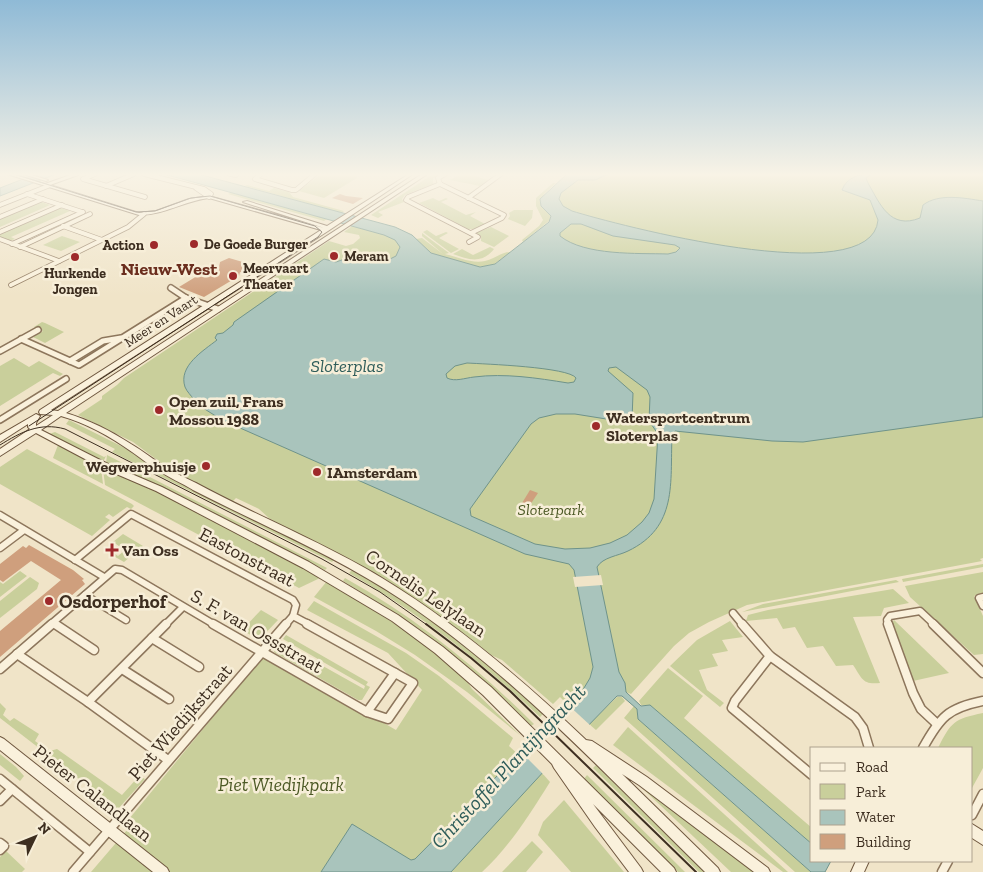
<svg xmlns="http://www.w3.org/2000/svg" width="983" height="872" font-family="'Zilla Slab',serif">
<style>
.green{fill:#c9cf9b}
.water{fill:#a9c4bc;stroke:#6f938a;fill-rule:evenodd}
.pier{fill:#f0e4c8}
.building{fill:#cf9f7d}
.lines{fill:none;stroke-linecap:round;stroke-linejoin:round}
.street-far3-casing{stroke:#8d765c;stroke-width:5.5}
.street-far2-casing{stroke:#8d765c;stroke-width:8}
.street-far1-casing{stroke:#8d765c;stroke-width:9}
.street-casing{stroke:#8d765c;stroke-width:11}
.secondary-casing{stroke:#6f573f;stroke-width:2}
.street-far3{stroke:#faf1dc;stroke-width:4}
.street-far2{stroke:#faf1dc;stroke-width:5}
.street-far1{stroke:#faf1dc;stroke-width:6}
.street{stroke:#faf1dc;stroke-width:8}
.secondary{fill:#faf1dc;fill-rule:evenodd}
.tram-far1{stroke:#3d2e20;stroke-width:1}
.tram{stroke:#3d2e20;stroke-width:2}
.poi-dot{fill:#9e2a2b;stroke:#f7eed8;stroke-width:2}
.labels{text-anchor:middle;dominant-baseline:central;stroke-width:5;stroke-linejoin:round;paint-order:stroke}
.far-poi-label{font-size:14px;font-weight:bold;fill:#3d2e20;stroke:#f7eed8;text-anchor:start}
.far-street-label{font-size:14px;fill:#3d2e20;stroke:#f7eed8}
.poi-label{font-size:16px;font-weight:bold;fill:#3d2e20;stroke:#f7eed8;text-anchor:start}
.park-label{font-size:16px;font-style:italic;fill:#4d5a26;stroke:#f7eed8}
.far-district-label{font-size:18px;font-weight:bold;fill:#6b2e1e;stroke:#f7eed8}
.water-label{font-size:18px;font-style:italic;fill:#2f5d5a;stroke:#f7eed8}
.near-street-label{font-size:19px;fill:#3d2e20;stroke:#f7eed8}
.near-poi-label{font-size:19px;font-weight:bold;fill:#3d2e20;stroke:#f7eed8;text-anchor:start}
.near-park-label{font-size:19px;font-style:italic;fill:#4d5a26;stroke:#f7eed8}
.near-water-label{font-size:21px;font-style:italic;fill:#2f5d5a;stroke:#f7eed8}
</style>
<rect width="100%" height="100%" fill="#f0e4c8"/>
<g class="green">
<path d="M 334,174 L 356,174 L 357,178 L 324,198 L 299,191 L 318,176 Z"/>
<path d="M 433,174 L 439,174 L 436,176 L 438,177 L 433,178 L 433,184 L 405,195 L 402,199 L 404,202 L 378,212 L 383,215 L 378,218 L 371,215 Z"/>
<path d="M 460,174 L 473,175 L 488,180 L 480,186 L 450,180 Z"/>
<path d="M 576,174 L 983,174 L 983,252 L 682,266 L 538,243 L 566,213 L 553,194 Z"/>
<path d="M 553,183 L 556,183 L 544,194 L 540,202 L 542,207 L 550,215 L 550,220 L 523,242 L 522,240 L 539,226 L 543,220 L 536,206 L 536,198 Z"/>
<path d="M 247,185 L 269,191 L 274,188 L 289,192 L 293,197 L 344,211 L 342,213 L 245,186 Z"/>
<path d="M 232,192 L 327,219 L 324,221 L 228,194 Z"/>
<path d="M 433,198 L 439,201 L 446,198 L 448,199 L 441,202 L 466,215 L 476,212 L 470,216 L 485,224 L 474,229 L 468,229 L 419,203 Z"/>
<path d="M 42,202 L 50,205 L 0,227 L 0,217 L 2,218 Z"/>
<path d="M 61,208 L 70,211 L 11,237 L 15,239 L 9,241 L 0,237 L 0,233 Z"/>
<path d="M 514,210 L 533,210 L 532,218 L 525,226 L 508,219 L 510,216 L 509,213 Z"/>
<path d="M 352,226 L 394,237 L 403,244 L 367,338 L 983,406 L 983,558 L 980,559 L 982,561 L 747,605 L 709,622 L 689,633 L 674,646 L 631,694 L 626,692 L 624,684 L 568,705 L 560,697 L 553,704 L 502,660 L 491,655 L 432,610 L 385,579 L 270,519 L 259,509 L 236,498 L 233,501 L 172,471 L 133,442 L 78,415 L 102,399 L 102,396 L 117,385 L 124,378 L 329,241 L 346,246 L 353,244 L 360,238 L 359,235 L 344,232 Z"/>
<path d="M 491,227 L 509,236 L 494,247 L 481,241 L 481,236 L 476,233 Z"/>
<path d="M 427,230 L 436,236 L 446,232 L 448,233 L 439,238 L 459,249 L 451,253 L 423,232 Z"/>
<path d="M 422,233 L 449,253 L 445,254 C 458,257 472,264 485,261 C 494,259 503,251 511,252 L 493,265 L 478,267 L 431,253 L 416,239 L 422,238 L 443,254 L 422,236 Z"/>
<path d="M 62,236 L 80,242 L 61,251 L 43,245 Z"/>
<path d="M 490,247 L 494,249 C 482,264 469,260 453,254 L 462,249 L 473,255 Z"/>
<path d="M 42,322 L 45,323 L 64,332 L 45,343 L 33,337 L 43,331 L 34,327 Z"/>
<path d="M 14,358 L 29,367 L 39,361 L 63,374 L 60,376 L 53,373 L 0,406 L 0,366 Z"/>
<path d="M 69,420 L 125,448 L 166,476 L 334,560 L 332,562 L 112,452 L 115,449 L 66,424 Z"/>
<path d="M 55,432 L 104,457 L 106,456 L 103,462 L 49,434 Z"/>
<path d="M 58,445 L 101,468 L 103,484 L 53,458 Z"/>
<path d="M 27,449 L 132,504 L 134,506 L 131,509 L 127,507 L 113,517 L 109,514 L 105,517 L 110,520 L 92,536 L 0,484 L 0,467 Z"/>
<path d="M 107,455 L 327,568 L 325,570 L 163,488 L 106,463 Z"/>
<path d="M 103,469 L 160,493 L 320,577 L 318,579 L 299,588 L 105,485 Z"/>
<path d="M 123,534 L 143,546 L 124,562 L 110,554 L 112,552 L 118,556 L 125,550 L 113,542 Z"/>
<path d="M 983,564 L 983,567 L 903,582 L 902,579 Z"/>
<path d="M 352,570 C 422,608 486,659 543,714 L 540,717 C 482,662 419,613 349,573 Z"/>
<path d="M 20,571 L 27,576 L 0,597 L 0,582 L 3,584 Z"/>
<path d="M 983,572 L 983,593 L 974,596 L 983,616 L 983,654 L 974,655 L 910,597 L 905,586 Z"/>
<path d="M 30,577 L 39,583 L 37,589 L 0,618 L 0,601 Z"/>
<path d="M 345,578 C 415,617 477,667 534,724 L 531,726 C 472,670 413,623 343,581 Z"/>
<path d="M 896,580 L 899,582 L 742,612 L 763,604 Z"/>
<path d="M 327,581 C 368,606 409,631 446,662 C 456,671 466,678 472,689 L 521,736 L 467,692 L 415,655 L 376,631 L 314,597 Z"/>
<path d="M 893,589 L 909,603 L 884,608 L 881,616 L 853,617 L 880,683 C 862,685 862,678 853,665 L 836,666 L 823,646 L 807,648 L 795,627 L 783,629 L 777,618 L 746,621 L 748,615 L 768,610 Z"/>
<path d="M 314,601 L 406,653 L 439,676 L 513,738 L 509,746 L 520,756 L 407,870 L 332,872 L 91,872 L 133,823 L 129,819 L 264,655 L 396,730 L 422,690 L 388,653 L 307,610 Z"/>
<path d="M 261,610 L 278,620 L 259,640 L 242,630 Z"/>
<path d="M 894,620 L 949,673 L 913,681 L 891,625 Z"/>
<path d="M 730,621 L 743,637 L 722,640 L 728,651 L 712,654 L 718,666 L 699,670 L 707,690 L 724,703 L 720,707 L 670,666 L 697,640 Z"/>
<path d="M 286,635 L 368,682 L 366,685 L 370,687 L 362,700 L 358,700 L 274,652 L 280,642 L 364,689 L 365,686 L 283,639 Z"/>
<path d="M 668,668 L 703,696 L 684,718 L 812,828 L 812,844 L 650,705 L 641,705 L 639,701 Z"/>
<path d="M 617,697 L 622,697 L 625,701 L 596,730 L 589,724 Z"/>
<path d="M 0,703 L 6,709 L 3,715 L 10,721 L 14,718 L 39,734 L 35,741 L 43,747 L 45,746 L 50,751 L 57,749 L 122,795 L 139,776 L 145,779 L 118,809 L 0,718 Z"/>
<path d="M 634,706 L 637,709 L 638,719 L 811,872 L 795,872 L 624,718 Z"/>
<path d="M 983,713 L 983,768 L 972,788 L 972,748 L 938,748 C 951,722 954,719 983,713 Z"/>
<path d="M 628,727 L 788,872 L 783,872 L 613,745 Z"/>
<path d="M 0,754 L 16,767 L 24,776 L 20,781 L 0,765 Z"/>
<path d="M 596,765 L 705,872 L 699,872 L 593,768 Z"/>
<path d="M 542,773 L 550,782 C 530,814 510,846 482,872 L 451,872 Z"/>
<path d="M 587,775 L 685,872 L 678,872 L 584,779 Z"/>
<path d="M 641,787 L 760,872 L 731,872 Z"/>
<path d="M 564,800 L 624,872 L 571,872 L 538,835 L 543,822 Z"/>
<path d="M 532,841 L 543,852 L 526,872 L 502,872 Z"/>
<path d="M 6,851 L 25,869 L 22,872 L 0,872 L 0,857 Z"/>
</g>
<g class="water">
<path d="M 36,174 L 56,174 L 0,196 L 0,188 Z"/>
<path d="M 164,174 L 198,174 L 395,227 L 412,235 L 431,253 L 480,267 L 495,264 L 549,222 L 551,216 L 541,206 L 540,199 L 567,174 L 609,174 L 595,180 L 578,180 L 561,193 L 559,199 L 563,206 L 572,211 C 614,224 872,293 878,220 L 870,200 L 842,190 C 847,177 859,174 872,174 L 866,178 L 868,183 C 880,204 890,230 920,218 L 923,205 C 939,193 964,198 983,201 L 983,417 L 803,442 L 772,441 L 675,431 L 672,436 C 670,483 678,527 628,551 C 618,556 603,557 597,567 L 619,672 L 625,683 L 626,692 L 641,706 L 650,705 L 812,844 L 812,861 L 831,861 L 825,872 L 811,872 L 638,719 L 637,709 L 622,696 L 617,696 L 546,769 L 451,872 L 321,872 L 352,824 L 411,860 L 415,859 L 584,688 L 590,678 L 593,667 L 574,570 L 569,564 L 525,554 L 222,420 L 192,401 L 194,400 C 191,395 187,392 185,387 C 178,366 203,351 217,340 L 215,338 L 217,334 L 223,333 L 233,325 L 234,322 L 324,259 L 336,262 L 353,256 L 376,262 L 390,259 L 396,256 L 400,247 L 395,240 L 384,235 ZM 571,224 L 581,224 L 613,236 L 675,245 L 680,248 L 676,252 L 668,254 C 638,253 585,256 560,236 L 560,233 ZM 467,363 C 484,364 569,367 576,378 L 574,382 L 568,383 C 537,378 505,373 474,377 C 465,378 455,382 447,378 L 446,374 L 455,366 ZM 616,367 L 647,390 L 650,397 L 649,421 L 658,434 L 654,499 L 649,513 L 642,522 L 627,535 L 610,543 L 590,548 L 565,549 L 535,544 L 471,516 L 470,509 L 531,424 L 539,418 L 556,414 L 575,414 L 625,422 L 632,420 L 633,393 L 608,371 L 609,368 Z"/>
</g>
<g class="pier">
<path d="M 601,575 L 603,585 L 575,587 L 573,577 Z"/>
<path d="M 566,703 L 591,726 L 544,775 L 520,751 Z"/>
</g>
<g class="building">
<path d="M 340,194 L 346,196 L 363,198 L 353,204 L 332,198 Z"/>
<path d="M 229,258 L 253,265 L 249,268 L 252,269 L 244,273 L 240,272 L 239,276 L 204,297 L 179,287 L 202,273 L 208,270 L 212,271 L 219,267 L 220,262 Z"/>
<path d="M 530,490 L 538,493 L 526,511 L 519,508 Z"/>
<path d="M 29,545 L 73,570 L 84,579 L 82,580 L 85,584 L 0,657 L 0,631 L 61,580 L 31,561 L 3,582 L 0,580 L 0,564 L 23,546 L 26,548 Z"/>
</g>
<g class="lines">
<defs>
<g id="street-far3">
<path d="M 95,174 L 83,179 L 145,197"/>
<path d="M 144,174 L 204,189 L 211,194"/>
<path d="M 230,174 L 236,175"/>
<path d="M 261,174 L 255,179 L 292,190 L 296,190 L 315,174"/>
<path d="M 440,184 L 408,197 L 406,200 L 478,237 L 469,242"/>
<path d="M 440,184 L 504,215 L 502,218 L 471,233"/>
<path d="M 440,184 L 438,178 L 445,174"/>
<path d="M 106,186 L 134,174"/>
<path d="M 196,188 L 209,197"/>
<path d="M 27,194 L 82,212"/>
<path d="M 468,198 L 501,174"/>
<path d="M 0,205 L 48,186"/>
<path d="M 0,217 L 43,199"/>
<path d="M 63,226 L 102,240"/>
<path d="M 0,232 L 62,205"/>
<path d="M 0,239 L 59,261"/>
<path d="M 12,244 L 83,212"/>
<path d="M 20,247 L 90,214"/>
<path d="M 11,285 L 128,227 L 144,214"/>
</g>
<g id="street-far2">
<path d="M 171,288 L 186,298 L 218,309"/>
<path d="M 21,339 L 79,365 L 186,298"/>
<path d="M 0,351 L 38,330"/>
<path d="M 70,361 L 103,341 L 121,338"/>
<path d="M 0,420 L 66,379"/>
</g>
<g id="street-far1">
<path d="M 0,515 L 104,577"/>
<path d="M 0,548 L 24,530"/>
<path d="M 75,560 L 131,514 L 293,600 L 296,605 L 293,616 L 310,625"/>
<path d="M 85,595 L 126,620"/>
<path d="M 983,597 L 979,598 L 983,606"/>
<path d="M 733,613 L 743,625"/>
<path d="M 53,623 L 56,625"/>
<path d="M 50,625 L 115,569 L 122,570 L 215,625"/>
<path d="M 165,625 L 183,607"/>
<path d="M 285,625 L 293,616"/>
<path d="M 889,625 L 887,620 L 890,616 L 920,611 L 935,625"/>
</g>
<g id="street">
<path d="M 55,624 L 94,650"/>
<path d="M 213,624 L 367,712 L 388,719 L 413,683 L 307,624"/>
<path d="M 742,624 L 770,656 L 855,717 L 863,728 L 869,748"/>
<path d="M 888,624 L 913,693 L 921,709 L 936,723"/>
<path d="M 933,624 L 983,673"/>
<path d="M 152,638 L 199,667"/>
<path d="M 17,654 L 88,702 L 168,760"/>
<path d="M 770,656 L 735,701 L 732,708 L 812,775"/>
<path d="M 0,669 L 52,624"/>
<path d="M 122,669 L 169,699"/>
<path d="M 88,702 L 166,624"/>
<path d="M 367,712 L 395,673"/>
<path d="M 923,748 C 940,717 948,708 983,701"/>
<path d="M 0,779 L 90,852"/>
<path d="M 0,801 L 12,789"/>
<path d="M 972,815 L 983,794"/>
<path d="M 0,843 L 4,846 L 0,850"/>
<path d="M 73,872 L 286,624"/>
<path d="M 942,872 L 948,861"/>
</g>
<g id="secondary">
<path d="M 7,174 L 12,174 L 45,184 L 73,174 L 78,174 L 78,175 L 50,185 L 139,213 L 156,211 L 189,199 L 209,196 L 324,228 L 243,202 L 247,201 L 327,226 L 409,174 L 413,174 L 328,231 L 51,410 L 58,411 L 422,174 L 426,174 L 426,175 L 66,413 C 89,420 111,431 131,444 C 143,451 154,460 165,467 C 175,473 186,478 196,483 C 257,516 322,542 382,578 C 456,623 523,680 586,740 L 592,741 L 647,777 L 768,868 L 770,872 L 754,872 L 639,785 L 622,774 L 718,868 L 720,872 L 705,872 C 608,777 515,676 402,600 C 336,556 263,526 193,490 C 182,483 169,478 158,470 C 149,465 141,458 132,452 C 111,437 86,423 61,416 L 41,430 L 106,463 L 162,487 L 309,562 L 398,615 L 443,647 L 491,687 L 674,868 L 676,872 L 661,872 L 593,804 L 641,868 L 643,872 L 629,872 L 595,827 L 554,768 L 552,764 L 483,695 L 435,653 L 392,621 L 303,568 L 156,491 L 100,467 L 36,433 L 0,456 L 0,449 L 30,429 L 28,427 L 28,424 L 0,442 L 0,435 L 36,414 L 40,416 L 36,423 L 36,426 L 53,415 L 40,414 L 39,412 L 40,410 L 321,230 L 209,198 C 184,201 164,215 139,215 Z"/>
<path d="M 23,174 L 28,174 L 48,180 L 46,181 Z"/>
<path d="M 0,737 L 4,739 L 167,868 L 169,872 L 153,872 L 0,750 Z"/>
<path d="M 972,824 L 983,831 L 983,845 L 972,838 Z"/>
<path d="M 856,861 L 869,861 L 864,872 L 851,872 Z"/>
</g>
</defs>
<use href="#street-far3" class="street-far3-casing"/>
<use href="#street-far2" class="street-far2-casing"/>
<use href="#street-far1" class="street-far1-casing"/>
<use href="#street" class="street-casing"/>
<use href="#secondary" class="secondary-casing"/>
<use href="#street-far3" class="street-far3"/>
<use href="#street-far2" class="street-far2"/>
<use href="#street-far1" class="street-far1"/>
<use href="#street" class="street"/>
<use href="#secondary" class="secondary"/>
<g class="tram-far1">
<path d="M 14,174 L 136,212 L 155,211 L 191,198 L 210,196 L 315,226 L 322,232 L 318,237 L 29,426"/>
<path d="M 0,445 C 21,432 40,422 65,429 L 322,559 L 380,592 L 427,625"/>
</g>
<path class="tram" d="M 426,624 L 471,658 L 510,691 L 696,872"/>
</g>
<linearGradient id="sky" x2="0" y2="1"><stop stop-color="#8fbad6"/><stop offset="0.59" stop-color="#f8f3e6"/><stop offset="1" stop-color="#f8f3e6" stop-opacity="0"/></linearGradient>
<rect width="983" height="296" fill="url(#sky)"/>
<g class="poi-dot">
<circle cx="194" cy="244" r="5"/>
<circle cx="154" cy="245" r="5"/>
<circle cx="334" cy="256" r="5"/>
<circle cx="75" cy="257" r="5"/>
<circle cx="233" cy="276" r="5"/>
<circle cx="159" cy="410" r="5"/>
<circle cx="596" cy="426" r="5"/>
<circle cx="206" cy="466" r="5"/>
<circle cx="317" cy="472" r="5"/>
<path d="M109.5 542.5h5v5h5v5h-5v5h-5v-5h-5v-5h5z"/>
<circle cx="49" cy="601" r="5"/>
</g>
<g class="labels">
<g class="far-poi-label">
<text x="204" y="244">De Goede Burger</text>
<text x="144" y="245" text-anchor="end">Action</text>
<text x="344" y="256">Meram</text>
<text x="243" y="268">Meervaart<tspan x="243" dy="16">Theater</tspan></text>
<text x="75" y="273" text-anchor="middle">Hurkende<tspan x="75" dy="16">Jongen</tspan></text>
</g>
<g class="far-street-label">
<text transform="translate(161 321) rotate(-33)">Meer en Vaart</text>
</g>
<g class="poi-label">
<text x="169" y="401">Open zuil, Frans<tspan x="169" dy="18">Mossou 1988</tspan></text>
<text x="606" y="417">Watersportcentrum<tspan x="606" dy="18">Sloterplas</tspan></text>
<text x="196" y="466" text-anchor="end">Wegwerphuisje</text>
<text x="327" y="472">IAmsterdam</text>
<text x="122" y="550">Van Oss</text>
</g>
<g class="park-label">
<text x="551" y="509">Sloterpark</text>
</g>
<g class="far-district-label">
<text x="169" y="269">Nieuw-West</text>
</g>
<g class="water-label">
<text x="347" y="366">Sloterplas</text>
</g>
<g class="near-street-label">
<text transform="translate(247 557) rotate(28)">Eastonstraat</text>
<text transform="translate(426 593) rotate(34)">Cornelis Lelylaan</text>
<text transform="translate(257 631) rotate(30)">S. F. van Ossstraat</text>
<text transform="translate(180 722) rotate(-49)">Piet Wiedijkstraat</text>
<text transform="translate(93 793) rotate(38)">Pieter Calandlaan</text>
</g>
<g class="near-poi-label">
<text x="59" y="601">Osdorperhof</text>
</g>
<g class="near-park-label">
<text x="281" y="784">Piet Wiedijkpark</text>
</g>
<g class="near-water-label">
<text transform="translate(508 766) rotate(-47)">Christoffel Plantijngracht</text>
</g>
</g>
<rect x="810" y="747" width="162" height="115" fill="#f7eed8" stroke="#ada18e"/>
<rect x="820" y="763" width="25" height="8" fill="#faf1dc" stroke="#ada18e"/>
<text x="856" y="772" font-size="15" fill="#3d2e20">Road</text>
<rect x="820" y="784" width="25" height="15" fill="#c9cf9b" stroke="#ada18e"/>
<text x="856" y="797" font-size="15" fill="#3d2e20">Park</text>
<rect x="820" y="810" width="25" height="15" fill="#a9c4bc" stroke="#ada18e"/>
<text x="856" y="822" font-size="15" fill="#3d2e20">Water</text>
<rect x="820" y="834" width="25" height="15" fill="#cf9f7d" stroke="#ada18e"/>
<text x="856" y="847" font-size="15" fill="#3d2e20">Building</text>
<g transform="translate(35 837) rotate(47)" stroke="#f7eed8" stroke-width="4" paint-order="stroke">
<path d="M0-4L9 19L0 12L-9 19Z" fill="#3d2e20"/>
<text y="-8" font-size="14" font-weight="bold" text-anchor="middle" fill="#3d2e20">N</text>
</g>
</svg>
